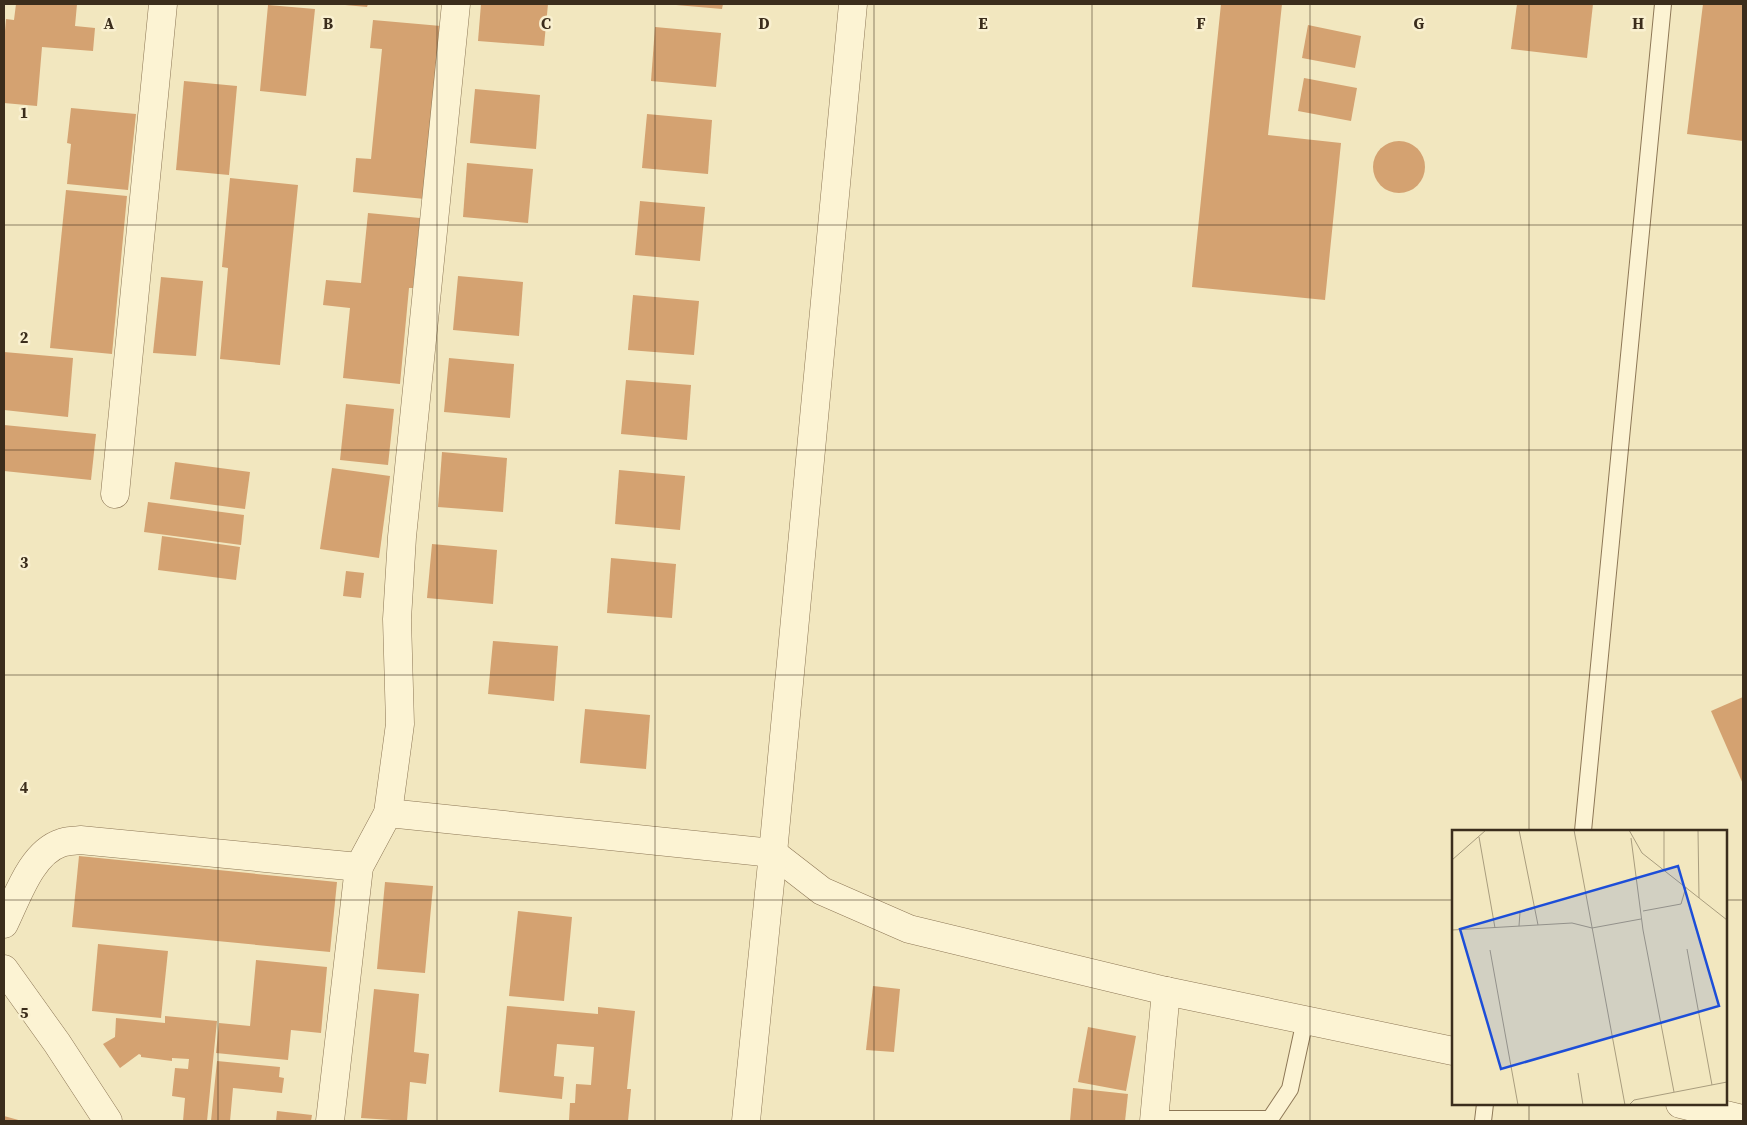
<svg xmlns="http://www.w3.org/2000/svg" width="1747" height="1125" font-family="'Source Serif 4',serif">
<style>
.building{fill:#d4a271}
.lines{fill:none;stroke-linecap:round;stroke-linejoin:round}
.service-casing{stroke:#8d7756;stroke-width:18}
.minor-casing{stroke:#8d7756;stroke-width:29}
.service{stroke:#fcf3d3;stroke-width:16}
.minor{stroke:#fcf3d3;stroke-width:28}
.grid{fill:none;stroke:#3b2d1c;stroke-width:1;stroke-opacity:0.55}
.inset-road{fill:none;stroke:#a99d7e;stroke-width:1}
.view{fill:#1d4ed8;fill-opacity:0.15;stroke:#1d4ed8;stroke-width:2.5}
.inset-edge{fill:none;stroke:#3b2d1c;stroke-width:2.5}
.grid-label{font-size:16px;text-anchor:middle;font-weight:bold;fill:#3b2d1c;stroke:#f9f0d0;stroke-width:5;stroke-linejoin:round;paint-order:stroke}
</style>
<rect width="100%" height="100%" fill="#f2e7bf"/>
<g class="building">
<path d="M 16,4 L 77,4 L 75,26 L 95,28 L 93,51 L 42,47 L 37,106 L 4,103 L 4,43 L 6,19 L 14,20 Z"/>
<path d="M 345,4 L 368,4 L 367,7 L 345,5 Z"/>
<path d="M 481,4 L 548,4 L 544,46 L 478,41 Z"/>
<path d="M 677,4 L 723,4 L 722,9 L 676,5 Z"/>
<path d="M 1221,4 L 1282,4 L 1268,135 L 1341,143 L 1325,300 L 1192,287 Z"/>
<path d="M 1517,4 L 1593,4 L 1587,58 L 1511,49 Z"/>
<path d="M 1703,4 L 1743,4 L 1743,141 L 1687,134 Z"/>
<path d="M 268,5 L 315,9 L 306,96 L 260,91 Z"/>
<path d="M 373,20 L 441,26 L 425,199 L 353,192 L 356,158 L 371,159 L 382,49 L 370,48 Z"/>
<path d="M 1308,25 L 1361,36 L 1355,68 L 1302,58 Z"/>
<path d="M 655,27 L 721,33 L 716,87 L 651,81 Z"/>
<path d="M 1304,78 L 1357,88 L 1351,121 L 1298,111 Z"/>
<path d="M 184,81 L 237,86 L 229,175 L 176,170 Z"/>
<path d="M 475,89 L 540,95 L 536,149 L 470,143 Z"/>
<path d="M 71,108 L 136,114 L 128,190 L 67,184 L 71,144 L 67,143 Z"/>
<path d="M 647,114 L 712,120 L 708,174 L 642,168 Z"/>
<circle cx="1399" cy="167" r="26"/>
<path d="M 467,163 L 533,169 L 528,223 L 463,217 Z"/>
<path d="M 230,178 L 298,185 L 280,365 L 220,359 L 228,268 L 222,267 Z"/>
<path d="M 66,190 L 127,196 L 112,354 L 50,348 Z"/>
<path d="M 640,201 L 705,207 L 700,261 L 635,255 Z"/>
<path d="M 368,213 L 420,218 L 413,288 L 409,288 L 400,384 L 343,378 L 350,308 L 323,305 L 326,280 L 361,283 Z"/>
<path d="M 458,276 L 523,282 L 519,336 L 453,330 Z"/>
<path d="M 161,277 L 203,281 L 196,356 L 153,353 Z"/>
<path d="M 633,295 L 699,301 L 694,355 L 628,350 Z"/>
<path d="M 4,352 L 73,358 L 68,417 L 4,410 Z"/>
<path d="M 449,358 L 514,364 L 510,418 L 444,412 Z"/>
<path d="M 626,380 L 691,385 L 687,440 L 621,434 Z"/>
<path d="M 346,404 L 394,409 L 388,465 L 340,460 Z"/>
<path d="M 4,425 L 96,434 L 91,480 L 4,471 Z"/>
<path d="M 442,452 L 507,458 L 503,512 L 438,507 Z"/>
<path d="M 175,462 L 250,472 L 245,509 L 170,499 Z"/>
<path d="M 332,468 L 390,476 L 379,558 L 320,549 Z"/>
<path d="M 619,470 L 685,476 L 680,530 L 615,524 Z"/>
<path d="M 148,502 L 244,515 L 241,545 L 144,532 Z"/>
<path d="M 162,536 L 240,547 L 236,580 L 158,570 Z"/>
<path d="M 432,544 L 497,550 L 493,604 L 427,598 Z"/>
<path d="M 611,558 L 676,564 L 672,618 L 607,613 Z"/>
<path d="M 346,571 L 364,573 L 361,598 L 343,596 Z"/>
<path d="M 493,641 L 558,646 L 554,701 L 488,694 Z"/>
<path d="M 1743,697 L 1743,784 L 1711,711 Z"/>
<path d="M 585,709 L 650,715 L 646,769 L 580,763 Z"/>
<path d="M 79,856 L 337,882 L 330,952 L 72,927 Z"/>
<path d="M 385,882 L 433,886 L 425,973 L 377,969 Z"/>
<path d="M 518,911 L 572,917 L 564,1001 L 509,996 Z"/>
<path d="M 98,944 L 168,951 L 161,1018 L 92,1011 Z"/>
<path d="M 256,960 L 327,967 L 321,1033 L 291,1030 L 288,1060 L 216,1053 L 219,1023 L 250,1026 Z"/>
<path d="M 873,986 L 900,989 L 894,1052 L 866,1050 Z"/>
<path d="M 374,989 L 419,994 L 414,1052 L 429,1054 L 426,1084 L 410,1082 L 407,1121 L 361,1118 Z"/>
<path d="M 507,1006 L 598,1014 L 598,1007 L 635,1011 L 627,1089 L 631,1089 L 628,1121 L 569,1121 L 570,1103 L 575,1103 L 576,1084 L 591,1085 L 594,1047 L 557,1044 L 554,1076 L 564,1077 L 562,1099 L 499,1092 Z"/>
<path d="M 165,1016 L 217,1021 L 207,1121 L 183,1121 L 185,1098 L 172,1096 L 175,1068 L 188,1069 L 189,1059 L 172,1058 L 172,1061 L 141,1057 L 141,1055 L 139,1054 L 120,1068 L 103,1044 L 115,1037 L 116,1018 L 165,1023 Z"/>
<path d="M 1088,1027 L 1136,1036 L 1126,1091 L 1078,1082 Z"/>
<path d="M 217,1061 L 280,1067 L 279,1077 L 284,1078 L 282,1093 L 233,1088 L 230,1121 L 211,1121 Z"/>
<path d="M 1073,1088 L 1128,1094 L 1125,1121 L 1070,1121 Z"/>
<path d="M 277,1111 L 312,1115 L 311,1121 L 276,1121 Z"/>
<path d="M 4,1116 L 22,1121 L 4,1121 Z"/>
</g>
<g class="lines">
<defs>
<g id="service">
<path d="M 1583,831 L 1663,4"/>
<path d="M 1154,1119 L 1270,1119 L 1290,1089 L 1305,1020"/>
<path d="M 1483,1121 L 1485,1104"/>
</g>
<g id="minor">
<path d="M 115,494 L 163,4"/>
<path d="M 388,813 L 773,853 L 822,891 L 909,929 L 1166,991 L 1453,1051"/>
<path d="M 4,924 C 17,898 31,853 61,843 C 66,841 74,841 80,840 L 359,867"/>
<path d="M 4,969 L 57,1043 L 108,1121"/>
<path d="M 1680,1104 L 1743,1119"/>
<path d="M 330,1121 L 359,867 L 388,813 L 400,724 L 397,619 L 402,537 L 456,4"/>
<path d="M 746,1121 L 773,853 L 853,4"/>
<path d="M 1154,1121 L 1166,991"/>
</g>
</defs>
<use href="#service" class="service-casing"/>
<use href="#minor" class="minor-casing"/>
<use href="#service" class="service"/>
<use href="#minor" class="minor"/>
</g>
<path class="grid" d="M 218,4 L 218,1121M 437,4 L 437,1121M 655,4 L 655,1121M 874,4 L 874,1121M 1092,4 L 1092,1121M 1310,4 L 1310,1121M 1529,4 L 1529,831M 4,225 L 1743,225M 4,450 L 1743,450M 4,675 L 1743,675M 4,900 L 1453,900M 1726,900 L 1743,900M 1529,1104 L 1529,1121"/>
<g transform="translate(1452 830)">
<rect width="275" height="275" fill="#f2e7bf"/>
<path class="inset-road" d="M 67,0 L 86,95M 122,0 L 173,275M 177,0 L 190,23 L 275,90M 212,0 L 212,40M 246,0 L 247,68M 27,7 L 43,98M 179,8 L 191,100 L 222,262M 0,30 L 34,0M 191,81 L 229,74 L 234,57M 67,96 L 68,82 L 83,78M 0,100 L 120,93 L 140,98 L 189,89M 235,119 L 260,255M 38,120 L 66,275M 126,243 L 131,275M 177,275 L 182,270 L 275,252"/>
<path class="view" d="M 226,36 L 267,176 L 49,239 L 8,99 Z"/>
<rect width="275" height="275" class="inset-edge"/>
</g>
<g class="grid-label">
<text x="109" y="29">A</text>
<text x="328" y="29">B</text>
<text x="546" y="29">C</text>
<text x="764" y="29">D</text>
<text x="983" y="29">E</text>
<text x="1201" y="29">F</text>
<text x="1419" y="29">G</text>
<text x="1638" y="29">H</text>
<text x="24" y="118">1</text>
<text x="24" y="343">2</text>
<text x="24" y="568">3</text>
<text x="24" y="793">4</text>
<text x="24" y="1018">5</text>
</g>
<rect width="1747" height="1125" fill="none" stroke="#3b2d1c" stroke-width="10"/>
</svg>
